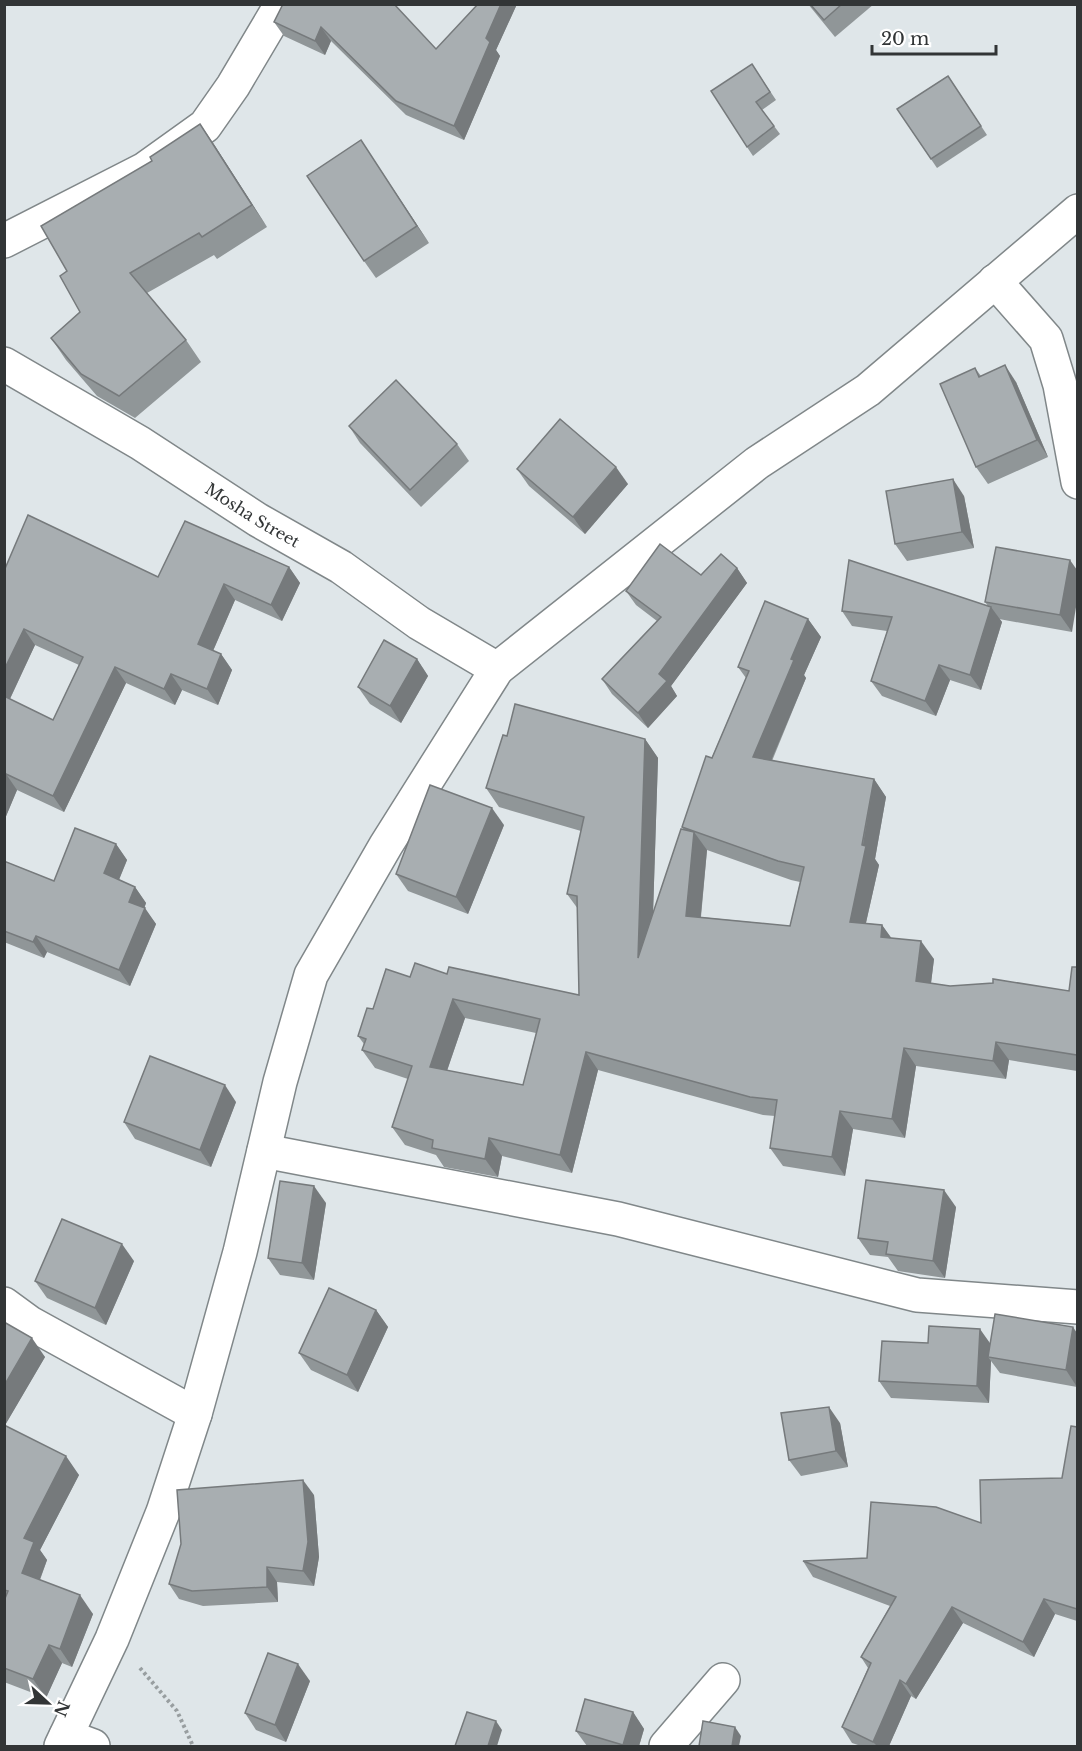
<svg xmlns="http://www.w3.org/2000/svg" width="1082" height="1751" font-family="'Libre Baskerville',serif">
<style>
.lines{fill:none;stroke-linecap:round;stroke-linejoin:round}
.street-casing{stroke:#808789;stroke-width:36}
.path{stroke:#989ea0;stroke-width:4;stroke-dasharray:3 3;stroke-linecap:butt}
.street{stroke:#fff;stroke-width:33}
.wall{fill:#909698;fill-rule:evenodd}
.shaded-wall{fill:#767a7c}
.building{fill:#a8aeb1;stroke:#767a7c;stroke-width:1.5;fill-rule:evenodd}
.labels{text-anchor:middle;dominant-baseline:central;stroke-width:4.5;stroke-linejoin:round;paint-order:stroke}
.street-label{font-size:16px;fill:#323536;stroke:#fff}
</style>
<rect width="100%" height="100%" fill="#dfe6e9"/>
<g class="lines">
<defs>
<g id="street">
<path d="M 4,241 L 145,169 L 205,126 L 233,86 L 275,15"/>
<path d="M 995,281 L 1046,339 L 1060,385 L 1078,482"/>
<path id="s1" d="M 4,364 L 140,443 L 258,520 L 341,567 L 419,623 L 497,669"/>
<path d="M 264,1151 L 618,1219 L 917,1295 L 1078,1307"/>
<path d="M 4,1304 L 30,1323 L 195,1414"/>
<path d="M 66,1736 L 93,1746"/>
<path d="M 61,1746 L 112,1639 L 163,1512 L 195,1414 L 240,1252 L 280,1082 L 311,975 L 386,845 L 497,669 L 757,463 L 868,390 L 1078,211"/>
<path d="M 666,1746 L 723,1680"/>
</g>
</defs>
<use href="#street" class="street-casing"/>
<path class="path" d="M 140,1668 L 177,1711 L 193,1746"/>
<use href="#street" class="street"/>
</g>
<g class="wall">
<path d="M 283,4 L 436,49 L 478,4 L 517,4 L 496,50 L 500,56 L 464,140 L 406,115 L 331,41 L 325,55 L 284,36 L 274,22 Z"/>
<path d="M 808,4 L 874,4 L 835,37 Z"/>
<path d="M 752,64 L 776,100 L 762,110 L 780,134 L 753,156 L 747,147 Z"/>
<path d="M 948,76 L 987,135 L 937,168 L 897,109 Z"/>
<path d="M 200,124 L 215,146 L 267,227 L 217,259 L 214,255 L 147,293 L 186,340 L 201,362 L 135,418 L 97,396 L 66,360 L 51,338 L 80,312 L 67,271 L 152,161 Z"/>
<path d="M 372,157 L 429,243 L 376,278 L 364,261 Z"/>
<path d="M 975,368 L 981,376 L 1016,382 L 1048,457 L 988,484 L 976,467 Z"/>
<path d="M 349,426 L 457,444 L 469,461 L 421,507 L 360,443 Z"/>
<path d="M 517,469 L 628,484 L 585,534 L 529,486 Z"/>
<path d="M 964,496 L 974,548 L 907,561 L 895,544 Z"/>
<path d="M 1070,560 L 1072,632 L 999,619 L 1002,622 L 981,690 L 950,680 L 936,716 L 882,696 L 871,681 L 887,631 L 852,626 L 842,611 L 988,606 L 985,602 Z"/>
<path d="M 289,567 L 300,583 L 282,621 L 235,600 L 213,651 L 221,654 L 232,670 L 218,705 L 182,690 L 175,705 L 126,683 L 64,812 L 17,790 L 4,821 L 4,571 L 158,577 ZM 35,645 L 79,665 L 53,720 L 10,699 Z"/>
<path d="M 737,568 L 747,583 L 671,686 L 677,696 L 648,728 L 612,694 L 602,679 L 657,621 L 636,605 L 626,591 Z"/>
<path d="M 808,619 L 821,637 L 804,675 L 806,678 L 772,761 L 874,779 L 886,797 L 875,859 L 879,865 L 866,923 L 882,925 L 891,938 L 934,959 L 931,983 L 950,986 L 1069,991 L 1077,967 L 1077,1071 L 1009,1060 L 1006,1079 L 916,1066 L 905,1138 L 853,1129 L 845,1176 L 783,1166 L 770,1148 L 775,1116 L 763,1115 L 598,1070 L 572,1173 L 502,1156 L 498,1177 L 444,1167 L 436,1155 L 405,1145 L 392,1127 L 408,1079 L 375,1068 L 362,1050 L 364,1044 L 358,1036 L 373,1009 L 410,977 L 447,974 L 579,995 L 578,909 L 567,894 L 581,831 L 499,807 L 486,788 L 507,736 L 645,739 L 658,758 L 653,914 L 684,830 L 682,827 L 746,678 L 738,667 ZM 707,850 L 791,880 L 800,882 L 790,926 L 701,917 ZM 465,1018 L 536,1033 L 523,1085 L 447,1071 Z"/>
<path d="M 417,659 L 428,676 L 401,723 L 370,704 L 358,687 Z"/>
<path d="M 504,825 L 468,914 L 408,891 L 396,874 Z"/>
<path d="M 116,844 L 127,860 L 119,880 L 135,887 L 146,903 L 144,908 L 156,924 L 130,986 L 47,952 L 44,958 L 4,942 L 4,861 L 54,881 Z"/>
<path d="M 236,1102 L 211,1167 L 135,1139 L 124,1122 Z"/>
<path d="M 326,1203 L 314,1280 L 280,1275 L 268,1258 Z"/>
<path d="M 956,1207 L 945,1278 L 898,1271 L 888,1257 L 870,1255 L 858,1238 Z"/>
<path d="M 134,1261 L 106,1325 L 47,1298 L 35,1281 Z"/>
<path d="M 376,1310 L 388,1327 L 358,1392 L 311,1370 L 299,1353 Z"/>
<path d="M 4,1322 L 45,1357 L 5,1425 L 79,1475 L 40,1550 L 47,1560 L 40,1580 L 93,1614 L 72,1667 L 62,1663 L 46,1698 L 4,1682 Z"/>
<path d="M 1073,1327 L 1077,1387 L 1000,1373 L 991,1361 L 989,1403 L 891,1398 L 879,1381 L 928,1343 L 990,1344 Z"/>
<path d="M 840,1423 L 848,1467 L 801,1476 L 789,1460 Z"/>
<path d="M 1077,1427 L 1077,1621 L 1055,1614 L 1034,1657 L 963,1623 L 916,1699 L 911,1696 L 889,1746 L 861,1746 L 852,1743 L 842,1727 L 868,1668 L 861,1657 L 890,1606 L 813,1577 L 803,1561 L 867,1558 L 981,1523 L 1062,1478 Z"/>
<path d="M 314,1495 L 319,1557 L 314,1586 L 277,1582 L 278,1602 L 203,1606 L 179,1599 L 169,1584 Z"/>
<path d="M 310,1681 L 286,1742 L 256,1730 L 245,1713 Z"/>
<path d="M 633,1712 L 644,1729 L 639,1746 L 587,1746 L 576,1731 Z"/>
</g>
<g class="shaded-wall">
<path d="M 501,4 L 517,4 L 496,50 L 500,56 L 464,140 L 454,126 L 486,38 Z"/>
<path d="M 321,27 L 331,41 L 325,55 L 315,41 Z"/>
<path d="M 200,124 L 215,146 L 267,227 L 252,205 Z"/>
<path d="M 361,140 L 372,157 L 429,243 L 417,226 Z"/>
<path d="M 1005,365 L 1016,382 L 1048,457 L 1037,440 Z"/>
<path d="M 616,467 L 628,484 L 585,534 L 573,517 Z"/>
<path d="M 953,479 L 964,496 L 974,548 L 962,532 Z"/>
<path d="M 1070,560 L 1077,570 L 1077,601 L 1072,632 L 1060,615 Z"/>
<path d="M 289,567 L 300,583 L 282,621 L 271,605 Z"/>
<path d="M 737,568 L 747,583 L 671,686 L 677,696 L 648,728 L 638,713 L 659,674 Z"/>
<path d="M 224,584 L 235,600 L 209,660 L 198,644 Z"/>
<path d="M 991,607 L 1002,622 L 981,690 L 970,675 Z"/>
<path d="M 808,619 L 821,637 L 804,675 L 806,678 L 765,775 L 753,757 L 791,659 Z"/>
<path d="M 24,629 L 35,645 L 6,707 L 4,706 L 4,670 Z"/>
<path d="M 221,654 L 232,670 L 218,705 L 207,689 Z"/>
<path d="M 417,659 L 428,676 L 401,723 L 390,706 Z"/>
<path d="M 939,665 L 950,680 L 936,716 L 925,701 Z"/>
<path d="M 115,667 L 126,683 L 64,812 L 53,796 Z"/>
<path d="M 171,674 L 182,690 L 175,705 L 164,689 Z"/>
<path d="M 645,739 L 658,758 L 651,976 L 638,958 Z"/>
<path d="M 6,774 L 17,790 L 4,821 L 4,776 Z"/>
<path d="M 874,779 L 886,797 L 875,859 L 879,865 L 862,940 L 850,922 Z"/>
<path d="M 492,808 L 504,825 L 468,914 L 456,897 Z"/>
<path d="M 694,832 L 707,850 L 699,934 L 686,916 Z"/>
<path d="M 116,844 L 127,860 L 115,889 L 104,873 Z"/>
<path d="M 135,887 L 146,903 L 141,918 L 129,902 Z"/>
<path d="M 145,908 L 156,924 L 130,986 L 119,970 Z"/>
<path d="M 882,925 L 895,943 L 881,937 Z"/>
<path d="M 36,936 L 47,952 L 44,958 L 33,942 Z"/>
<path d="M 921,941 L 934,959 L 929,999 L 916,981 Z"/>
<path d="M 453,999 L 465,1018 L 442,1085 L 430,1067 Z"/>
<path d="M 996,1042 L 1009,1060 L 1006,1079 L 993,1061 Z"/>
<path d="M 904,1048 L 916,1066 L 905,1138 L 892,1119 Z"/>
<path d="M 586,1052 L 598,1070 L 572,1173 L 560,1155 Z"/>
<path d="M 225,1085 L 236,1102 L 211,1167 L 200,1150 Z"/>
<path d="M 840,1111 L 853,1129 L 845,1176 L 832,1157 Z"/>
<path d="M 489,1138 L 502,1156 L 498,1177 L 485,1159 Z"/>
<path d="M 314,1186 L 326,1203 L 314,1280 L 302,1263 Z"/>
<path d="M 944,1190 L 956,1207 L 945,1278 L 933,1261 Z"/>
<path d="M 122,1244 L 134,1261 L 106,1325 L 95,1308 Z"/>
<path d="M 376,1310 L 388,1327 L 358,1392 L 347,1375 Z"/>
<path d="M 1073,1327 L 1077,1333 L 1077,1387 L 1066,1370 Z"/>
<path d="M 980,1329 L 992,1346 L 988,1357 L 991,1361 L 989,1403 L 977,1386 Z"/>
<path d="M 32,1338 L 45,1357 L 4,1427 L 4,1386 Z"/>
<path d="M 829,1407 L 840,1423 L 848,1467 L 836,1451 Z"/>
<path d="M 66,1456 L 79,1475 L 40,1550 L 47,1560 L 35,1592 L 22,1573 L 24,1538 Z"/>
<path d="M 303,1480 L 314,1495 L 319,1557 L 314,1586 L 303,1571 Z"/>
<path d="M 267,1567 L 277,1582 L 278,1602 L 267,1587 Z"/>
<path d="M 80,1595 L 93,1614 L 72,1667 L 60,1649 Z"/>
<path d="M 1044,1599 L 1055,1614 L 1034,1657 L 1023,1642 Z"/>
<path d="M 952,1607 L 963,1623 L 916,1699 L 906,1684 Z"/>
<path d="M 49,1645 L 62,1663 L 46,1698 L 33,1679 Z"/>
<path d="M 298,1664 L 310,1681 L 286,1742 L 275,1725 Z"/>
<path d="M 900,1680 L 911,1696 L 889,1746 L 877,1746 L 873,1742 Z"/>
<path d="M 633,1712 L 644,1729 L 639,1746 L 625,1746 L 623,1745 Z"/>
<path d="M 496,1721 L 502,1730 L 497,1746 L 488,1746 Z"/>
<path d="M 735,1727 L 741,1736 L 739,1746 L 732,1746 Z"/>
</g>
<g class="building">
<path d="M 283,4 L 394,4 L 436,49 L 478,4 L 501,4 L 486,38 L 490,42 L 454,126 L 396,101 L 321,27 L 315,41 L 274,22 Z"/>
<path d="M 810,4 L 842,4 L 824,20 Z"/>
<path d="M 752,64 L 770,92 L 756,102 L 774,126 L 747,147 L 711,91 Z"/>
<path d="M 948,76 L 981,126 L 931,159 L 897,109 Z"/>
<path d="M 200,124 L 252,205 L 202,237 L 199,233 L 130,273 L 186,340 L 119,396 L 81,374 L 51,338 L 80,312 L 60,276 L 67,271 L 41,226 L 152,161 L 150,157 Z"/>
<path d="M 361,140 L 417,226 L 364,261 L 307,176 Z"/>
<path d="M 1005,365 L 1037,440 L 976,467 L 940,384 L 975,368 L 979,377 Z"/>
<path d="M 396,380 L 457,444 L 410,490 L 349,426 Z"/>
<path d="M 560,419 L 616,467 L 573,517 L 517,469 Z"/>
<path d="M 953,479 L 962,532 L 895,544 L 886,491 Z"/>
<path d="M 28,515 L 158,577 L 185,521 L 289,567 L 271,605 L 224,584 L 198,644 L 221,654 L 207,689 L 171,674 L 164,689 L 115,667 L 53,796 L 6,774 L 4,776 L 4,696 L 53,720 L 83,657 L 24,629 L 4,670 L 4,571 Z"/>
<path d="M 660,544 L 701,575 L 721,554 L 737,568 L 659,674 L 667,681 L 638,713 L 602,679 L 661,617 L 626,591 Z"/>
<path d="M 996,547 L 1070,560 L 1060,615 L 985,602 Z"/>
<path d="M 849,560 L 991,607 L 970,675 L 939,665 L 925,701 L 871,681 L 892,617 L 842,611 Z"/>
<path d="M 765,601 L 808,619 L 791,659 L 794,660 L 753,757 L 874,779 L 862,845 L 866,846 L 850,922 L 882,925 L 881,937 L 921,941 L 916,981 L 950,986 L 993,983 L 993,979 L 1069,991 L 1072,967 L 1077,967 L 1077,1055 L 996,1042 L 993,1061 L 904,1048 L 892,1119 L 840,1111 L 832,1157 L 770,1148 L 777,1100 L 750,1097 L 586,1052 L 560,1155 L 489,1138 L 485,1159 L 432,1148 L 433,1140 L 392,1127 L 412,1066 L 362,1050 L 366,1039 L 358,1036 L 367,1008 L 373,1009 L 386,969 L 410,977 L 415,963 L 447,974 L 449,967 L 579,995 L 577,896 L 567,894 L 584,817 L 486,788 L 503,735 L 507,736 L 515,704 L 645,739 L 638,958 L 681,829 L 694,832 L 686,916 L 790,926 L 804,867 L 778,861 L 682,827 L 706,756 L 712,758 L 749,671 L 738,667 ZM 453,999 L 540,1019 L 523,1085 L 430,1067 Z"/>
<path d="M 384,640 L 417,659 L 390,706 L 358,687 Z"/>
<path d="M 430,785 L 492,808 L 456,897 L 396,874 Z"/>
<path d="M 75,828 L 116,844 L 104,873 L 135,887 L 129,902 L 145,908 L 119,970 L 36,936 L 33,942 L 4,931 L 4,861 L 54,881 Z"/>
<path d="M 150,1056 L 225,1085 L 200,1150 L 124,1122 Z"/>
<path d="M 866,1180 L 944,1190 L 933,1261 L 886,1254 L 888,1242 L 858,1238 Z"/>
<path d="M 280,1181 L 314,1186 L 302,1263 L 268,1258 Z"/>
<path d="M 62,1219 L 122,1244 L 95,1308 L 35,1281 Z"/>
<path d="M 329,1288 L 376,1310 L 347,1375 L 299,1353 Z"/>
<path d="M 995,1314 L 1073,1327 L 1066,1370 L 988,1357 Z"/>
<path d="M 4,1322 L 32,1338 L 4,1386 Z"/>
<path d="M 929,1326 L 980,1329 L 977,1386 L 879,1381 L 882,1341 L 928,1343 Z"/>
<path d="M 829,1407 L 836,1451 L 789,1460 L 781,1413 Z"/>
<path d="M 4,1425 L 66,1456 L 24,1538 L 34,1542 L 22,1573 L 80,1595 L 60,1649 L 49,1645 L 33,1679 L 4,1668 L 4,1601 L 8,1591 L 4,1590 Z"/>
<path d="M 1071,1426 L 1077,1427 L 1077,1609 L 1044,1599 L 1023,1642 L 952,1607 L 906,1684 L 900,1680 L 873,1742 L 842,1727 L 871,1663 L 861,1657 L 896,1597 L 803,1561 L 867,1558 L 871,1502 L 936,1507 L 981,1523 L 980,1480 L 1062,1478 Z"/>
<path d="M 303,1480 L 308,1542 L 303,1571 L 267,1567 L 267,1587 L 192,1591 L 169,1584 L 181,1544 L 177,1490 Z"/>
<path d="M 268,1653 L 298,1664 L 275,1725 L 245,1713 Z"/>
<path d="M 585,1699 L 633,1712 L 623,1745 L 576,1731 Z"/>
<path d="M 467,1712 L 496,1721 L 488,1746 L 455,1746 Z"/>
<path d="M 703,1721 L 735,1727 L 732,1746 L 699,1746 Z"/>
</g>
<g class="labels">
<g class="street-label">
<text stroke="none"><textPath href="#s1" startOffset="291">Mosha Street</textPath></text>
</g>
</g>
<rect width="1082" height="1751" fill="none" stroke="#323536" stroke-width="12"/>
<g transform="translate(48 1703) rotate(112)" stroke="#ffffff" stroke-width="4.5" paint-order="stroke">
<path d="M0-4.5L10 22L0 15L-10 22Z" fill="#323536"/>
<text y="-9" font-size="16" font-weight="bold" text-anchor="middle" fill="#323536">N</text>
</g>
<path d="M872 45v9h124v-9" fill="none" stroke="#323536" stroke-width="3"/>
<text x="881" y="45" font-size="18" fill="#323536" stroke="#ffffff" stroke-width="4.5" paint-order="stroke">20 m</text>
</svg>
